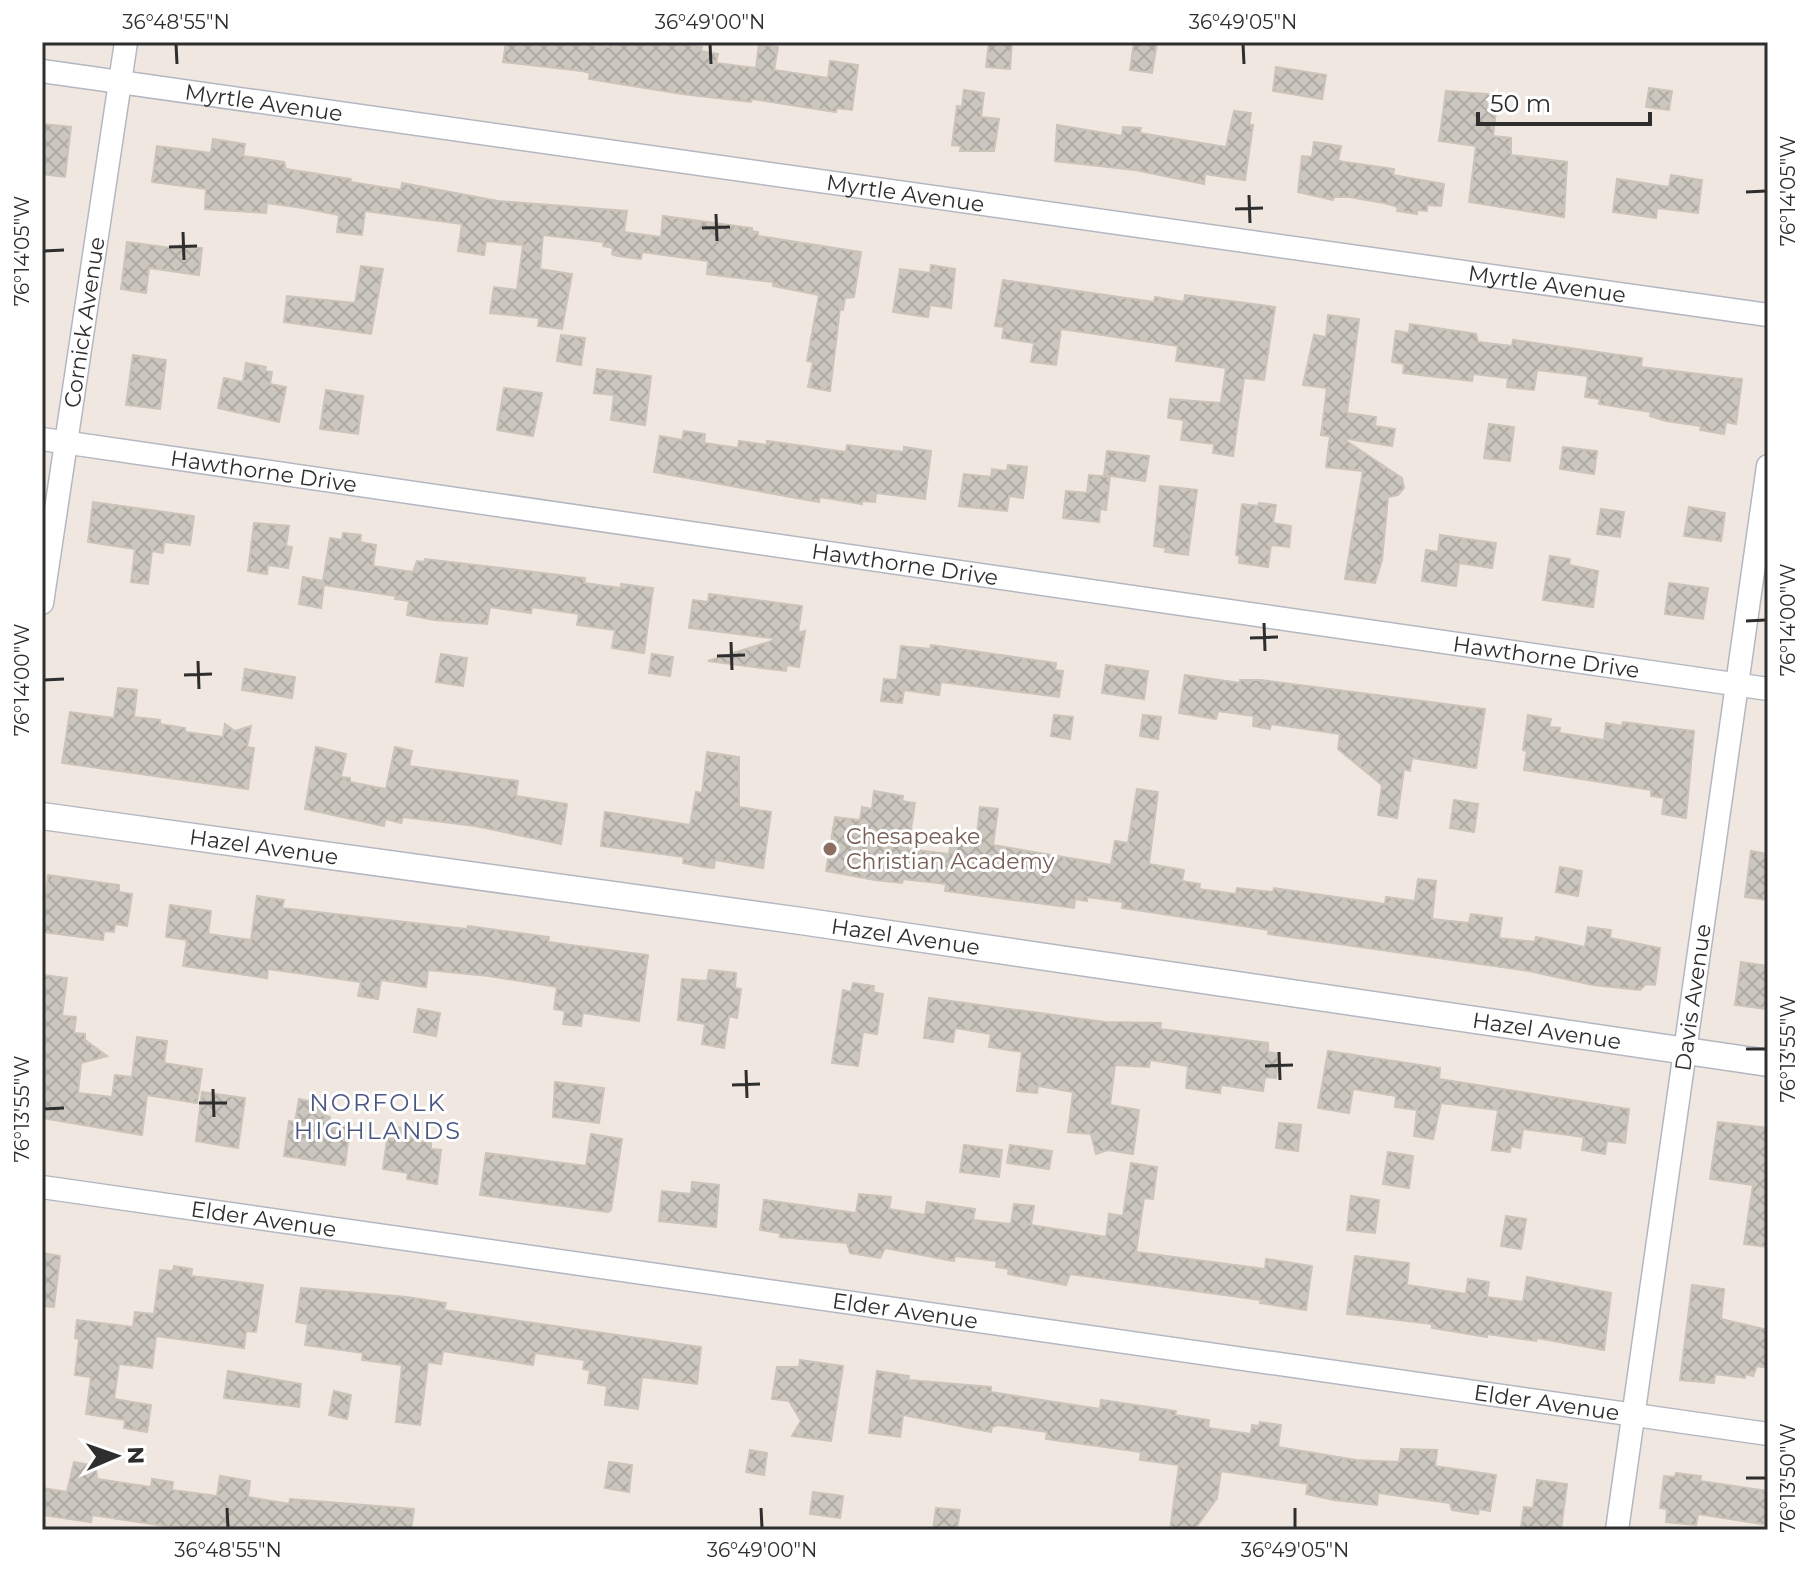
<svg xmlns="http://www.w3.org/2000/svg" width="1810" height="1572" font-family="Montserrat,sans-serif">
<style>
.building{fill:url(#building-cross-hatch);stroke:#ccc4b9;stroke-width:2}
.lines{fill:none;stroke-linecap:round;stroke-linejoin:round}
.minor-casing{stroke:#b4b7c2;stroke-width:25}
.tertiary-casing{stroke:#b4b7c2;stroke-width:29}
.minor{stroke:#fff;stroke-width:22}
.tertiary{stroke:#fff;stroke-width:26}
.ticks{fill:none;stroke:#2e2e2e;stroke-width:3}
.education-dot{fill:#8d6e63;stroke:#fff;stroke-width:3}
.labels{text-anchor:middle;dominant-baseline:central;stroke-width:6;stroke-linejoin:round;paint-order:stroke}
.street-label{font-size:22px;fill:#2e2e2e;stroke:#fff}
.education-label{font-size:22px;fill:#785e54;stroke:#fff;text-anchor:start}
.neighbourhood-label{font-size:24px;letter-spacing:2px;fill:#4a5783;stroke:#fff}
.neatline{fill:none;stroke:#2e2e2e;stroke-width:3}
.ticks-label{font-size:20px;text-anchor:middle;fill:#2e2e2e}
</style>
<defs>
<pattern id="building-cross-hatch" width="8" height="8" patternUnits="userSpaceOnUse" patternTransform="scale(2)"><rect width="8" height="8" fill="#cbc6be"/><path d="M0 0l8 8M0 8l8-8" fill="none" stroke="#afaaa4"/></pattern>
</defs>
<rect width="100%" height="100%" fill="#f0e8e0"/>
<g class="building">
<path d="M 506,42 L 575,42 L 609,47 L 610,42 L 670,42 L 702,47 L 701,51 L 718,54 L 716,63 L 756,68 L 759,44 L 778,47 L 774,70 L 828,78 L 830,61 L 858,65 L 852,110 L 837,108 L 836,112 L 752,99 L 751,102 L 682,94 L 589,79 L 590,73 L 582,71 L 503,62 Z"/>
<path d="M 989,42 L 1012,42 L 1010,69 L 986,67 Z"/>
<path d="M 1134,42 L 1157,42 L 1152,73 L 1130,70 Z"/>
<path d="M 1276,67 L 1326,75 L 1322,99 L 1273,91 Z"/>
<path d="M 1649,88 L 1672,91 L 1669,110 L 1646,107 Z"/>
<path d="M 964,90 L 984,93 L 981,117 L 999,119 L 994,151 L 960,151 L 961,146 L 952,145 L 957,106 L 962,107 Z"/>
<path d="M 1446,91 L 1498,95 L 1493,136 L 1511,138 L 1511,155 L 1567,162 L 1564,217 L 1469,202 L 1476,146 L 1439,141 Z"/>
<path d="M 1234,111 L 1251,113 L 1249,125 L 1253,125 L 1245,180 L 1205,174 L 1204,184 L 1135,170 L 1055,161 L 1057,125 L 1122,136 L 1123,127 L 1141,128 L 1140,133 L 1226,147 Z"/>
<path d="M 43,124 L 71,127 L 65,177 L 42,174 Z"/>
<path d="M 213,139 L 245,144 L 243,156 L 284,162 L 286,169 L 351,179 L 350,182 L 401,190 L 402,183 L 498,201 L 627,211 L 624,232 L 661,237 L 663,216 L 752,228 L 752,231 L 758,232 L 758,236 L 861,252 L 854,297 L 845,298 L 843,310 L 840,309 L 830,391 L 808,387 L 813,362 L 807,361 L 819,295 L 773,286 L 773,282 L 707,274 L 708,261 L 642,252 L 641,259 L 617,256 L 612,254 L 613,248 L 603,246 L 604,242 L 543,235 L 540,269 L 572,274 L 562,329 L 538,326 L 539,318 L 490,313 L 494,287 L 517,290 L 523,245 L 486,241 L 484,255 L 458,251 L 462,224 L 365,211 L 362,235 L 337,232 L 339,215 L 303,208 L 267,203 L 266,213 L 205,209 L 206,189 L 152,182 L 157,146 L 211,153 Z"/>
<path d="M 1314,142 L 1341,146 L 1338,161 L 1394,169 L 1393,175 L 1444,184 L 1441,206 L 1427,205 L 1427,211 L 1417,210 L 1417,214 L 1397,211 L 1398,207 L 1384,203 L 1349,197 L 1334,197 L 1333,200 L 1298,192 L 1302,156 L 1312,157 Z"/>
<path d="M 1671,175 L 1702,180 L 1698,213 L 1657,208 L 1656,218 L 1613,212 L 1617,179 L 1669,187 Z"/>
<path d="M 127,242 L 179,249 L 180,245 L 202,248 L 199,275 L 149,268 L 146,293 L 121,289 Z"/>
<path d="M 931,265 L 955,269 L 951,308 L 930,305 L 928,317 L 893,312 L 900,269 L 930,273 Z"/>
<path d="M 361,266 L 383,269 L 371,334 L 284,322 L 287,296 L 355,303 Z"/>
<path d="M 1003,280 L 1154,302 L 1155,297 L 1184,302 L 1185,295 L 1275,307 L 1264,380 L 1244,378 L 1233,456 L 1213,453 L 1214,444 L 1181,440 L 1184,420 L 1168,418 L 1170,399 L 1221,403 L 1226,368 L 1176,361 L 1178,346 L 1061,329 L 1056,365 L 1031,362 L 1034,343 L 1002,338 L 1004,327 L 995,326 Z"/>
<path d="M 1328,315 L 1359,319 L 1347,413 L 1376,417 L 1375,426 L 1395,429 L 1392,446 L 1342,438 L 1402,478 L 1404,488 L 1398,495 L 1388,497 L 1382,560 L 1375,583 L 1345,579 L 1363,471 L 1326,467 L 1330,436 L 1321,435 L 1327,388 L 1303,385 L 1314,335 L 1326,337 Z"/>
<path d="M 1410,324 L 1476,334 L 1478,342 L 1512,346 L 1513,340 L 1612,354 L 1642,358 L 1641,367 L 1742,379 L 1736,424 L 1726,422 L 1724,434 L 1700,430 L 1701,426 L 1666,421 L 1650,416 L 1651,412 L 1599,404 L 1600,399 L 1585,397 L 1588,376 L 1537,370 L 1534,390 L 1507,387 L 1508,378 L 1473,374 L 1472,381 L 1403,373 L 1404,364 L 1392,362 L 1396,331 L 1409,333 Z"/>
<path d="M 561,335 L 585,338 L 581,365 L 557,361 Z"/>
<path d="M 133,355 L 166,360 L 160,409 L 126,405 Z"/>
<path d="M 246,363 L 266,367 L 265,371 L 272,372 L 270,384 L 286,387 L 279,422 L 218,408 L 224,378 L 243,382 Z"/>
<path d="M 597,369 L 651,376 L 645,425 L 611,420 L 614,395 L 594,393 Z"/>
<path d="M 504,388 L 542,393 L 533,436 L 497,430 Z"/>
<path d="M 326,390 L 363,396 L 358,434 L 320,429 Z"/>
<path d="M 1489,424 L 1514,427 L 1510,461 L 1484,458 Z"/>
<path d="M 684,431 L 705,434 L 704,443 L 738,448 L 739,441 L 767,445 L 767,441 L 846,452 L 847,445 L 904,452 L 904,447 L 931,451 L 925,499 L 876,493 L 875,502 L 862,501 L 862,504 L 820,497 L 819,502 L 654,472 L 660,436 L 682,440 Z"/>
<path d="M 1563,447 L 1597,451 L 1594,474 L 1560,469 Z"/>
<path d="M 1107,451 L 1149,456 L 1145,481 L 1104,475 Z"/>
<path d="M 1008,465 L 1027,467 L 1023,498 L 1009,496 L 1007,511 L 959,506 L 964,474 L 991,477 L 992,469 L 1007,471 Z"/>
<path d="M 1089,475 L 1110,477 L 1106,510 L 1100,509 L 1099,522 L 1063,518 L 1066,491 L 1087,493 Z"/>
<path d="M 1160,486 L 1197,490 L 1188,555 L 1165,552 L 1166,548 L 1154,546 Z"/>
<path d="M 93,502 L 194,516 L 190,545 L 164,542 L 163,553 L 152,551 L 148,584 L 131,582 L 135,549 L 88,542 Z"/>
<path d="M 1259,503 L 1276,505 L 1273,523 L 1291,526 L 1289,547 L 1271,545 L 1268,567 L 1239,563 L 1240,556 L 1236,555 L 1242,504 L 1258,506 Z"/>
<path d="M 1689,507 L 1725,513 L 1721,541 L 1684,536 Z"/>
<path d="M 1601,509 L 1624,512 L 1620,537 L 1597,534 Z"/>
<path d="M 254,523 L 289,526 L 286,546 L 292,547 L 288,568 L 268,565 L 267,574 L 248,571 Z"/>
<path d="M 343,533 L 361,535 L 360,542 L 376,545 L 373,566 L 413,572 L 417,561 L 424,562 L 425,559 L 585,578 L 584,583 L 621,588 L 621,584 L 653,588 L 644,653 L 612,648 L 615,630 L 577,625 L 579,614 L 532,607 L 531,613 L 490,607 L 487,624 L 435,620 L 407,615 L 409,601 L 395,599 L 396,596 L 324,585 L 321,608 L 299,604 L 303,577 L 323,581 L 330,538 L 342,540 Z"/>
<path d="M 1440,535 L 1496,543 L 1492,568 L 1459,563 L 1456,586 L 1422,581 L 1426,550 L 1438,552 Z"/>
<path d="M 1550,556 L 1570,559 L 1569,565 L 1598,571 L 1593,607 L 1543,600 Z"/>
<path d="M 1669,583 L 1708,588 L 1703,619 L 1665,614 Z"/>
<path d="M 709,594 L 802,606 L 798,633 L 805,631 L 799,667 L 787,665 L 786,671 L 708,661 L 778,639 L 689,628 L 693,600 L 708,602 Z"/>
<path d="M 931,645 L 1056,663 L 1055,670 L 1063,671 L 1059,697 L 941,682 L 939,695 L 904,690 L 902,703 L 881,701 L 884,679 L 897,680 L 901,646 L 930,649 Z"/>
<path d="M 441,654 L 467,658 L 463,686 L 436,682 Z"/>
<path d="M 652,654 L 673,657 L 670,676 L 649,673 Z"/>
<path d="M 1106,665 L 1148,671 L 1144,699 L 1102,693 Z"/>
<path d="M 245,669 L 295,677 L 292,698 L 242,690 Z"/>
<path d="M 1185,675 L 1240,683 L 1240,680 L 1261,680 L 1485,709 L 1476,768 L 1412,758 L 1410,771 L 1404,769 L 1397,818 L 1378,815 L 1382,785 L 1338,749 L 1340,734 L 1271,724 L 1270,729 L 1253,726 L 1254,716 L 1218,711 L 1216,719 L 1179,713 Z"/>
<path d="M 118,688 L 137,690 L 134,717 L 160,720 L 160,724 L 185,728 L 185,732 L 223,737 L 225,724 L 235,731 L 251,726 L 247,747 L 254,748 L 248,789 L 62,763 L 70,712 L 114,718 Z"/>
<path d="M 1054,715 L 1073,717 L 1070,739 L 1051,736 Z"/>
<path d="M 1143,715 L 1161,717 L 1158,739 L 1140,736 Z"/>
<path d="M 1528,715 L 1551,719 L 1549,727 L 1560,728 L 1559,733 L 1604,740 L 1606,723 L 1622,726 L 1623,722 L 1694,731 L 1686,818 L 1662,814 L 1664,798 L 1651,796 L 1651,790 L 1524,770 L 1527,751 L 1523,750 Z"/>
<path d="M 316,747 L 346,754 L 341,777 L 350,778 L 350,782 L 386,789 L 395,747 L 412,751 L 409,766 L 518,781 L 516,796 L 567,804 L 561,844 L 475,826 L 403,817 L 401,823 L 385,819 L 384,826 L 305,809 Z"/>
<path d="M 707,752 L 739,757 L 739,807 L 771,812 L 763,868 L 715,860 L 714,868 L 703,867 L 683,863 L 684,857 L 601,846 L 605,812 L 690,825 L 696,792 L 702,793 Z"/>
<path d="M 1137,789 L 1158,792 L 1149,864 L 1184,870 L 1182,881 L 1200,884 L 1199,889 L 1236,894 L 1237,888 L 1273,892 L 1274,888 L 1385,904 L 1386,897 L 1415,901 L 1418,879 L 1436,881 L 1432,919 L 1469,923 L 1471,914 L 1502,918 L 1499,938 L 1535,942 L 1536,937 L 1585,947 L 1588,927 L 1611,930 L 1610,938 L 1660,948 L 1655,985 L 1646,984 L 1640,990 L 1593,985 L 1529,971 L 1268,934 L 1269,930 L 1122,908 L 1123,902 L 1087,897 L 1087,901 L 1075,899 L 1074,908 L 945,891 L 946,884 L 903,879 L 902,883 L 875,880 L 826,871 L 835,817 L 860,820 L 862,807 L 872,809 L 874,791 L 903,796 L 902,801 L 915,803 L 908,849 L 949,854 L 951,840 L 976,843 L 980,807 L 998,809 L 993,845 L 1111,865 L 1115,841 L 1128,843 Z"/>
<path d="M 1454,800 L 1478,804 L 1474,832 L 1450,828 Z"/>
<path d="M 1751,851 L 1768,854 L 1768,900 L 1745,897 Z"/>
<path d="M 1560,867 L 1582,871 L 1578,896 L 1556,892 Z"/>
<path d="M 48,875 L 119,885 L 119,892 L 132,894 L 127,926 L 115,924 L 114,932 L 104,931 L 103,940 L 42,932 Z"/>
<path d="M 257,896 L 284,900 L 282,908 L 467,929 L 468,926 L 549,937 L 548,942 L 648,955 L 639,1021 L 583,1013 L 581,1026 L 563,1024 L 565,1011 L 554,1009 L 557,987 L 489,976 L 428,970 L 426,987 L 381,980 L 378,999 L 358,996 L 361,982 L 268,969 L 267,978 L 183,966 L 187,940 L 166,937 L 170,905 L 211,911 L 208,934 L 251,940 Z"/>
<path d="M 1741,962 L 1768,966 L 1767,1009 L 1735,1005 Z"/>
<path d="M 709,970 L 736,973 L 735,988 L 741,989 L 737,1018 L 729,1016 L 724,1048 L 702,1044 L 705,1024 L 678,1020 L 682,979 L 707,981 Z"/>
<path d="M 44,975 L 67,978 L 62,1016 L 76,1017 L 74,1033 L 85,1034 L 85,1040 L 107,1056 L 81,1063 L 78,1093 L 112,1097 L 115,1075 L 132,1077 L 137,1037 L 167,1041 L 164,1063 L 202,1069 L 197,1103 L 147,1095 L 142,1135 L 42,1118 Z"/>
<path d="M 853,983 L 874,986 L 873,992 L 883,994 L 877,1034 L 863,1032 L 858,1066 L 832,1063 L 843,990 L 851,992 Z"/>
<path d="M 929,998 L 1105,1022 L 1161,1023 L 1160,1029 L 1268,1043 L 1268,1052 L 1279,1054 L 1276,1078 L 1265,1077 L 1263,1091 L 1221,1085 L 1220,1093 L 1186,1088 L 1188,1066 L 1150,1060 L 1149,1067 L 1115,1065 L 1110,1105 L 1139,1110 L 1133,1154 L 1108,1150 L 1096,1154 L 1091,1134 L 1068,1132 L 1073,1092 L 1038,1086 L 1037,1093 L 1017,1091 L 1022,1052 L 989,1047 L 991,1034 L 955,1028 L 953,1042 L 924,1038 Z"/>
<path d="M 418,1009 L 440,1013 L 436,1036 L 414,1032 Z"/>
<path d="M 1328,1051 L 1440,1068 L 1439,1079 L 1629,1109 L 1625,1143 L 1607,1141 L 1605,1154 L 1582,1150 L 1584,1137 L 1523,1129 L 1520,1148 L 1511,1146 L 1510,1152 L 1492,1150 L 1498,1110 L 1441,1103 L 1433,1139 L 1414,1136 L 1417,1110 L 1395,1107 L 1396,1096 L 1353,1089 L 1349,1113 L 1318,1108 Z"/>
<path d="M 555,1082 L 604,1088 L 599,1123 L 553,1117 Z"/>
<path d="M 202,1092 L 245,1098 L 238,1148 L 196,1141 Z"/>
<path d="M 299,1099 L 324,1104 L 323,1115 L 330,1117 L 329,1124 L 350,1127 L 345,1165 L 284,1156 L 289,1121 L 295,1122 Z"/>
<path d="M 1718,1122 L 1768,1128 L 1768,1247 L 1744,1244 L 1753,1185 L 1710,1179 Z"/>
<path d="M 1279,1123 L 1301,1125 L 1298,1151 L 1276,1148 Z"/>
<path d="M 389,1126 L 418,1130 L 416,1141 L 431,1142 L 431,1149 L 441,1150 L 437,1184 L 407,1179 L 408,1173 L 383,1169 Z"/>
<path d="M 591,1134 L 622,1139 L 611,1210 L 608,1212 L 480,1195 L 486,1153 L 586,1166 Z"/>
<path d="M 964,1145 L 1002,1150 L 999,1177 L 960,1172 Z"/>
<path d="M 1010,1145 L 1052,1151 L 1049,1169 L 1007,1163 Z"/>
<path d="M 1388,1152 L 1413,1156 L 1409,1188 L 1383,1184 Z"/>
<path d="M 1131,1163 L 1157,1167 L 1153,1199 L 1144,1198 L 1136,1252 L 1265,1269 L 1266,1259 L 1312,1266 L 1306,1310 L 1260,1303 L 1261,1300 L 1070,1274 L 1066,1285 L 1008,1274 L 1009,1269 L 996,1267 L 997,1261 L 955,1256 L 954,1261 L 885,1248 L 880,1258 L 850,1253 L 847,1243 L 780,1237 L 780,1233 L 760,1230 L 764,1200 L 856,1213 L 859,1194 L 891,1197 L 889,1209 L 925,1215 L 927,1202 L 975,1209 L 973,1220 L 1011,1224 L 1014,1204 L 1034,1206 L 1031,1225 L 1106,1237 L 1109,1214 L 1123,1216 Z"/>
<path d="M 692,1182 L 719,1185 L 716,1227 L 659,1221 L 662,1191 L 691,1194 Z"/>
<path d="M 1351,1196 L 1379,1200 L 1375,1233 L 1347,1230 Z"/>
<path d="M 1506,1216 L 1526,1219 L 1521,1249 L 1501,1246 Z"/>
<path d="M 42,1253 L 60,1256 L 54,1307 L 42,1306 Z"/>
<path d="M 1355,1256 L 1409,1263 L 1407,1285 L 1466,1294 L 1468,1279 L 1489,1282 L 1487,1297 L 1523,1302 L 1527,1277 L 1611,1293 L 1604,1350 L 1537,1338 L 1536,1341 L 1487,1334 L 1487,1337 L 1432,1328 L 1432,1324 L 1347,1314 Z"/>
<path d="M 174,1266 L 192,1269 L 191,1276 L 263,1285 L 256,1332 L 246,1331 L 244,1348 L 156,1336 L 152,1368 L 119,1364 L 114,1399 L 151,1405 L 147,1432 L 124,1428 L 125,1420 L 86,1414 L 91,1377 L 75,1375 L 79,1339 L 75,1338 L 77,1320 L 133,1327 L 135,1312 L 154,1314 L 160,1270 L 173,1271 Z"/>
<path d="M 1692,1285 L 1724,1289 L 1721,1319 L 1768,1330 L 1768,1368 L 1757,1366 L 1753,1376 L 1746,1374 L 1745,1378 L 1715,1374 L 1714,1383 L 1680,1380 Z"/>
<path d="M 301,1288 L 407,1297 L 446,1303 L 444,1310 L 701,1347 L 697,1384 L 642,1377 L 638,1409 L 605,1405 L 607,1386 L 588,1383 L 590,1370 L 583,1369 L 585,1360 L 535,1353 L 533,1365 L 443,1351 L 441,1364 L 428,1362 L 420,1425 L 396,1422 L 402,1365 L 362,1360 L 363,1353 L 305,1345 L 308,1324 L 296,1322 Z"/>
<path d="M 800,1360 L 843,1366 L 831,1441 L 792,1436 L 801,1421 L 789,1401 L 772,1399 L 777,1367 L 799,1367 Z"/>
<path d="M 228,1371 L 301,1384 L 299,1407 L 224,1398 Z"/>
<path d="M 877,1371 L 909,1376 L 908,1380 L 991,1387 L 991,1392 L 1100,1409 L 1101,1400 L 1176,1411 L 1175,1415 L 1209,1420 L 1208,1428 L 1251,1434 L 1252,1425 L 1259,1426 L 1260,1422 L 1281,1425 L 1278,1447 L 1356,1460 L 1399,1462 L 1401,1449 L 1437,1450 L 1435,1466 L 1496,1475 L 1490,1511 L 1479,1509 L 1478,1514 L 1452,1510 L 1450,1503 L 1378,1493 L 1377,1505 L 1334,1500 L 1306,1494 L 1308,1484 L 1221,1471 L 1217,1498 L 1194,1530 L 1170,1530 L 1179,1465 L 1140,1460 L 1141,1452 L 1046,1439 L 1047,1432 L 998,1425 L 992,1427 L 991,1432 L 903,1415 L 900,1437 L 869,1433 Z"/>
<path d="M 334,1391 L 351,1395 L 347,1419 L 329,1415 Z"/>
<path d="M 750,1450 L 767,1453 L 764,1475 L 746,1472 Z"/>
<path d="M 74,1462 L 96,1466 L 97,1479 L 151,1487 L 152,1479 L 173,1482 L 172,1490 L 217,1496 L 220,1476 L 250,1481 L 248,1497 L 289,1504 L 290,1499 L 414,1509 L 411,1530 L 191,1530 L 92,1515 L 91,1522 L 42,1515 L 42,1488 L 67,1492 Z"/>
<path d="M 609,1462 L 632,1465 L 629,1492 L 605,1488 Z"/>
<path d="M 1676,1473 L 1701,1476 L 1700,1481 L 1768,1491 L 1768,1525 L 1698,1514 L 1696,1525 L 1666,1522 L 1667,1509 L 1660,1508 L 1664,1476 L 1675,1477 Z"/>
<path d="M 1537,1480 L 1567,1484 L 1561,1530 L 1521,1527 L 1524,1507 L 1533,1508 Z"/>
<path d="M 813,1492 L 843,1496 L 840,1518 L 810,1514 Z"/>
<path d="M 936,1508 L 960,1510 L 957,1530 L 933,1530 Z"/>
</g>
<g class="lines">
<defs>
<g id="minor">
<path id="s1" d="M 42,71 L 1768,315"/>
<path id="s2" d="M 42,439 L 1768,689"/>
<path id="s3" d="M 42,603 L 126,42"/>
<path id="s4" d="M 42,1187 L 1768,1434"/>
<path id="s5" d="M 1617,1530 L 1768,466"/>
</g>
<g id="tertiary">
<path id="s6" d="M 42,816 L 801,921 L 1768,1063"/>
</g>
</defs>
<use href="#minor" class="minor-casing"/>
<use href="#tertiary" class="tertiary-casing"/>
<use href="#minor" class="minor"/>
<use href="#tertiary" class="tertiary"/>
</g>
<path class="ticks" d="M 176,44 L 177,64M 710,44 L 711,64M 1243,44 L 1244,64M 1746,192 L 1766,191M 1249,195 L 1250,223M 1235,209 L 1263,208M 716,214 L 717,241M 702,228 L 730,227M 183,232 L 184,260M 169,247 L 197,246M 44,251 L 64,250M 1746,621 L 1766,620M 1264,623 L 1265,651M 1250,638 L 1278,637M 731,642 L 732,670M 717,656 L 745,655M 198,661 L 199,689M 184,675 L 212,674M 44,680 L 64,679M 1746,1049 L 1766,1049M 1279,1052 L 1280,1080M 1265,1066 L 1293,1065M 746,1070 L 747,1098M 732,1085 L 760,1084M 213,1089 L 214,1117M 199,1103 L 227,1103M 44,1109 L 64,1108M 1746,1478 L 1766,1478M 227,1508 L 228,1528M 761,1508 L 762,1528M 1295,1508 L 1295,1528"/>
<circle class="education-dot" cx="830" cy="849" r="8"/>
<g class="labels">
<g class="street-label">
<text stroke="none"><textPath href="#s1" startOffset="224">Myrtle Avenue</textPath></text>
<text stroke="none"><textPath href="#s1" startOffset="872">Myrtle Avenue</textPath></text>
<text stroke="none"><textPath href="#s1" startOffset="1520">Myrtle Avenue</textPath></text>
<text stroke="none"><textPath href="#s3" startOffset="284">Cornick Avenue</textPath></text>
<text stroke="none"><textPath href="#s2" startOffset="224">Hawthorne Drive</textPath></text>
<text stroke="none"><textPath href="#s2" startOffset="872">Hawthorne Drive</textPath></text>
<text stroke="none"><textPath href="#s2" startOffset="1520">Hawthorne Drive</textPath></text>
<text stroke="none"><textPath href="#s6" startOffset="224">Hazel Avenue</textPath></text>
<text stroke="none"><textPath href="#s6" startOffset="872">Hazel Avenue</textPath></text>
<text stroke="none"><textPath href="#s5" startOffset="538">Davis Avenue</textPath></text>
<text stroke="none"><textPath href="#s6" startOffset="1520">Hazel Avenue</textPath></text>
<text stroke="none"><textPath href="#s4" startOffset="224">Elder Avenue</textPath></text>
<text stroke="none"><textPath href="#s4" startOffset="872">Elder Avenue</textPath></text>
<text stroke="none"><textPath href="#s4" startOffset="1520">Elder Avenue</textPath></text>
</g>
<g class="education-label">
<text x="846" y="836">Chesapeake<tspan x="846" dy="25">Christian Academy</tspan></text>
</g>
<g class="neighbourhood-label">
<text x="378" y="1102">NORFOLK<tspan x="378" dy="28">HIGHLANDS</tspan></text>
</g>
</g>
<rect width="1810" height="1572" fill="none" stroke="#ffffff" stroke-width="88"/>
<g transform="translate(116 1456) rotate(88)" stroke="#ffffff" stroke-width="6" paint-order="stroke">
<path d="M0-6L14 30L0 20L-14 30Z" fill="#2e2e2e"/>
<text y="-12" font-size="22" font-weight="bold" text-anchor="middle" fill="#2e2e2e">N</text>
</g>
<path d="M1478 112v12h172v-12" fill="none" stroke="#2e2e2e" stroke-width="4"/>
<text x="1490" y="112" font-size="24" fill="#2e2e2e" stroke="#ffffff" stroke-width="6" paint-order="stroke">50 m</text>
<rect x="44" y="44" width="1722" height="1484" class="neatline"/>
<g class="ticks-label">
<text x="176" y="29">36°48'55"N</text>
<text x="710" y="29">36°49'00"N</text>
<text x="1243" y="29">36°49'05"N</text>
<text transform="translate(1788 191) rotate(-90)" y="7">76°14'05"W</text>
<text transform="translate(22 251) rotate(-90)" y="7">76°14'05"W</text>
<text transform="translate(1788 620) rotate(-90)" y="7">76°14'00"W</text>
<text transform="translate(22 680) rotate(-90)" y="7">76°14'00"W</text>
<text transform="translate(1788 1049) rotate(-90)" y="7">76°13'55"W</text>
<text transform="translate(22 1109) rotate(-90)" y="7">76°13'55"W</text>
<text transform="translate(1788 1478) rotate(-90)" y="7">76°13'50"W</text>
<text x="228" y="1557">36°48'55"N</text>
<text x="762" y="1557">36°49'00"N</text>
<text x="1295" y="1557">36°49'05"N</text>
</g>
</svg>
